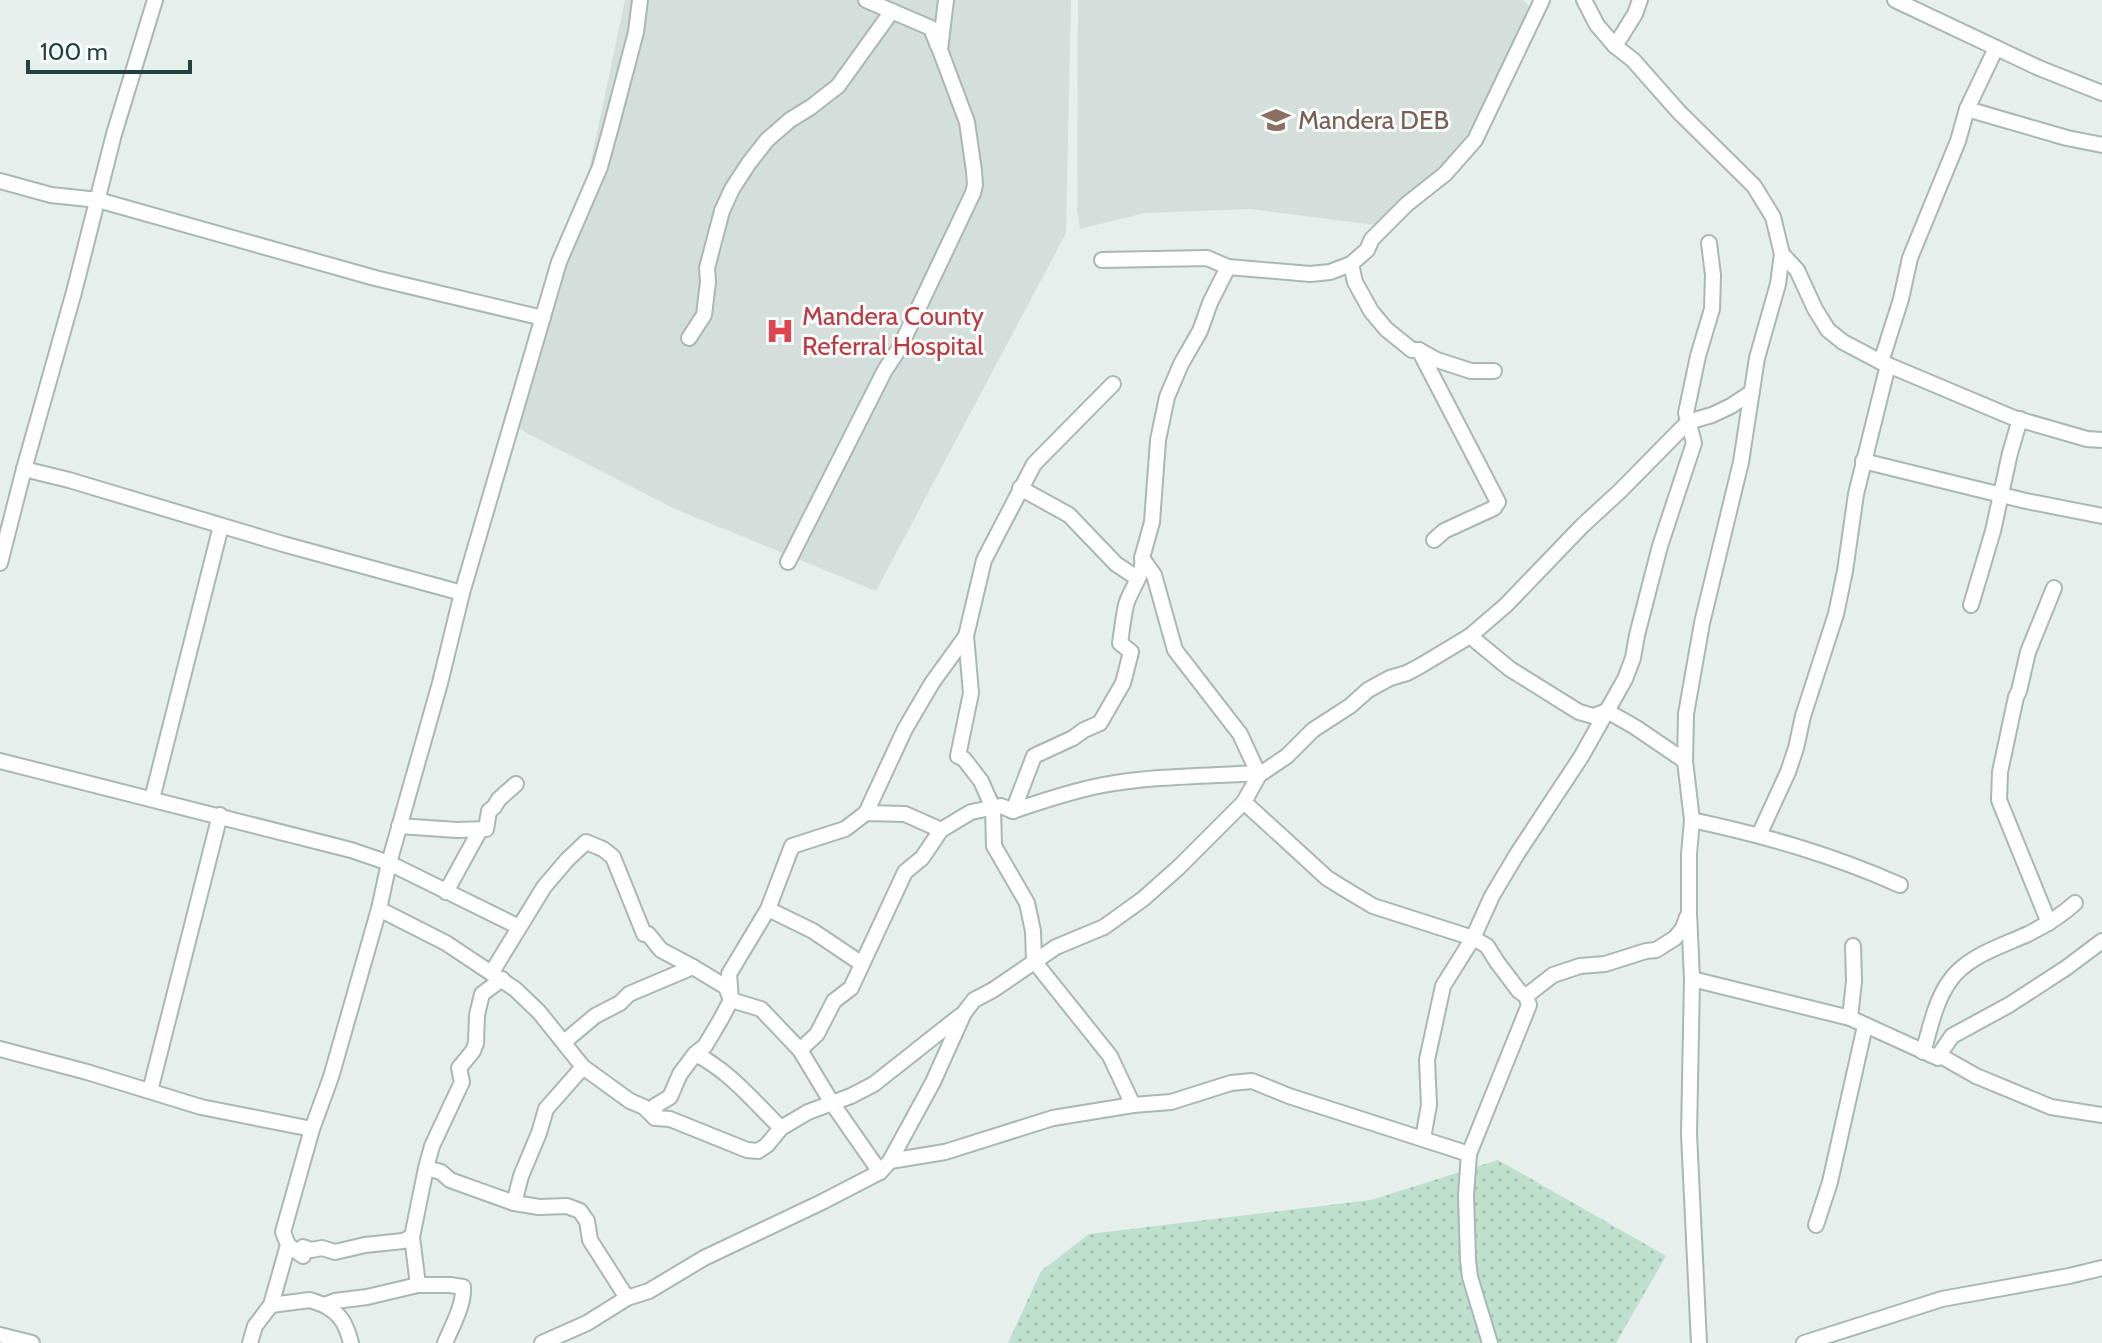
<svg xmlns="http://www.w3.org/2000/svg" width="2102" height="1343" font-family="Cabin,sans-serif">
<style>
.built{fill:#d4dfdc}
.grass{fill:url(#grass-dots)}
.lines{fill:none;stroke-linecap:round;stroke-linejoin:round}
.minor-casing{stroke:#a8b8b4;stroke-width:18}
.minor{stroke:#fff;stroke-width:14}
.labels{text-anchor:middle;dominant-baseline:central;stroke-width:6;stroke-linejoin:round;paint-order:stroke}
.education-label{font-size:26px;fill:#785e54;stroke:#f7fbf9;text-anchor:start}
.health-label{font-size:26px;fill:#be3a42;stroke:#f7fbf9;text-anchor:start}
</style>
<defs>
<pattern id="grass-dots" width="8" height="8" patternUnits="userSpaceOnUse" patternTransform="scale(2)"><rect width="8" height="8" fill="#bee0cc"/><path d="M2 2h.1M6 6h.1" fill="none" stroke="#a3c1b0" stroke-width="1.8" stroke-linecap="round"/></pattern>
</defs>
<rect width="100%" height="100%" fill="#e6efec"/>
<g class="built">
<path d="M 625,0 L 1071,0 L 1066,233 L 876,591 L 675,509 L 519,429 L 588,175 Z"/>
<path d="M 1078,0 L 1523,0 L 1530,7 L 1498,83 L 1453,157 L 1374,225 L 1251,209 L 1145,213 L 1080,229 L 1077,210 Z"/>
</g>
<path class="grass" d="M 1498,1160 L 1666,1256 L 1616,1343 L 1008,1343 L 1041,1271 L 1089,1234 L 1371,1200 Z"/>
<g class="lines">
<defs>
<g id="minor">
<path d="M 866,0 L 931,28 L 938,46"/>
<path d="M 1584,0 L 1597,25 L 1615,46 L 1633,60 L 1679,112 L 1754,186 L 1773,217 L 1782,254 L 1797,270 L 1815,309 L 1828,330 L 1843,342 L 1881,362 L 2014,418 L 2087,439 L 2102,440"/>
<path d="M 1895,0 L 2039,68 L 2102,93"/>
<path d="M 1615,46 L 1635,14 L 1640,0"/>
<path d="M 1967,109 L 2067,138 L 2102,145"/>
<path d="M 0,181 L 51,195 L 98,200 L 375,278 L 543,318"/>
<path d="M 1102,260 L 1207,258 L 1228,267 L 1310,274 L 1330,272 L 1351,264 L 1367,250 L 1372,239 L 1407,204 L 1445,174 L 1475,140 L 1542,0"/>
<path d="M 1351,264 L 1355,282 L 1371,311 L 1386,329 L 1412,350 L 1419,350 L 1437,360 L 1471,371 L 1494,371"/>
<path d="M 1228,267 L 1210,303 L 1200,331 L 1181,364 L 1167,397 L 1158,440 L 1152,522 L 1142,558 L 1154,575 L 1175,650 L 1240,734 L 1259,775"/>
<path d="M 689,338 L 704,315 L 708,282 L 707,268 L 722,211 L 732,189 L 749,163 L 767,140 L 790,120 L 811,107 L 838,86 L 892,11"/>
<path d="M 1419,350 L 1498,502 L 1494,508 L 1444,531 L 1434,540"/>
<path d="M 1881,362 L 1901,299 L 1910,258 L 1958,141 L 1967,109 L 1996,48"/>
<path d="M 1113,384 L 1034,464 L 984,560 L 966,636 L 971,693 L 958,756 L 964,759 L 981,781 L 993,808 L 994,846 L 1027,903 L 1033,931 L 1034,961 L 1110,1056 L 1133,1105"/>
<path d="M 1863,461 L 2026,501 L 2102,516"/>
<path d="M 24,469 L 69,480 L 283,544 L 462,593"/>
<path d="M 1020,488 L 1069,515 L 1116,564 L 1137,578"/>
<path d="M 788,562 L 885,370 L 899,349 L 973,193 L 975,185 L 974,171 L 967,122 L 940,50 L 946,0"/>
<path d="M 0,563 L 24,469 L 74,292 L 114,134 L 155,0"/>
<path d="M 1971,605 L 1993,531 L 2010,453 L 2020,419"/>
<path d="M 1470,636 L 1510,669 L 1579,712 L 1593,716 L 1607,711 L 1635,727 L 1685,761"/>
<path d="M 0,761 L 351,850 L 389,863 L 519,927"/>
<path d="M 152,799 L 221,526"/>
<path d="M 1244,802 L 1327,878 L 1343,888 L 1373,906 L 1473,938 L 1487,946 L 1497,962 L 1519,991 L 1526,996 L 1529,1005 L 1469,1154 L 1466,1195 L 1468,1260 L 1470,1277 L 1490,1343"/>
<path d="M 1013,811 L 1034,756 L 1073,738 L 1084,730 L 1100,723 L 1123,683 L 1131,652 L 1120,643 C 1122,631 1123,618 1126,605 C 1130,590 1145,573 1142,558"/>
<path d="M 866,813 L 905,729 L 932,683 L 966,636"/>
<path d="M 1692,820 C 1766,836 1830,854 1900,885"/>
<path d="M 399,826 L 457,830 L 486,829 L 489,811 L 494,807 L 499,799 L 516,784"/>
<path d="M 1759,835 L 1788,772 L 1796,748 L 1803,716 L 1836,614 L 1845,571 L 1856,494 L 1888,365"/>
<path d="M 446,892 L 480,830"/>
<path d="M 379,909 L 446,943 L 515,989 L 539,1012 L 583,1067 L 630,1101 L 644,1107 L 655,1118 L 670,1119 L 747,1150 L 758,1151 L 767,1145 L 781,1128 L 808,1112 L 851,1096 L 874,1084 L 960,1016"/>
<path d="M 768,909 L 813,931 L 862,964"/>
<path d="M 2049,923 L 1999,800 L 2000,772 L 2016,697 L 2019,691 L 2028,652 L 2054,588"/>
<path d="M 492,972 L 544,887 L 567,860 L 586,842 L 603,849 L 613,857 L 644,934 L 648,934 L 661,950 L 693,967"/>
<path d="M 502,979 L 482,994 L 477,1015 L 476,1043 L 473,1051 L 459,1068 L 462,1082 L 432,1146 L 426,1168 L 441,1172 L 450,1180 L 514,1203 L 539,1207 L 567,1206 L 580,1211 L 587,1221 L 590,1240 L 627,1298"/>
<path d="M 1692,979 L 1850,1018 L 1938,1058 L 1939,1055 L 1976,1076 L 2051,1107 L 2102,1115"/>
<path d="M 1526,996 L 1553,975 L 1580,966 L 1605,964 L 1646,951 L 1656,950 L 1675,938 L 1683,928 L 1687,917"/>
<path d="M 1850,1018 L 1854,981 L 1853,946"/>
<path d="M 564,1042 L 595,1016 L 620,1003 L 629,994 L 693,967 L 726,987 L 731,1000 L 761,1009 L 800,1050 L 832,1103 L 880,1172"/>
<path d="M 0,1049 L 87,1072 L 201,1107 L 312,1129"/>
<path d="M 800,1050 L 817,1034 L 834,1001 L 851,988 L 905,872 L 922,858 L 941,830"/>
<path d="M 1923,1052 C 1930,1029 1935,1002 1949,982 C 1966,956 2002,946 2028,934 C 2046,925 2061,916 2075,903"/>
<path d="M 695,1054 C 729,1070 755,1103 781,1128"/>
<path d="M 1939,1055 L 1952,1036 L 2009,1005 L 2066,968 L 2102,941"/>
<path d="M 150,1091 L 220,815"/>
<path d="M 655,1118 L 655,1106 L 670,1097 L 680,1074 L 695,1054 L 705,1046 L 721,1019 L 731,1000 L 729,974 L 768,909 L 792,846 L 845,829 L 866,813 L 905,814 L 941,830 L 971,812 L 1001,806 L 1013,811 C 1042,801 1072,791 1103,785 C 1152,776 1208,776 1258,773"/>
<path d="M 1423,1138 L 1429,1105 L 1427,1060 L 1443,986 L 1473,938 L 1492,896 L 1517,854 L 1581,757 L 1625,679 L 1633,658 L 1637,635 L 1660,546 L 1694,443 L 1686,413 L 1698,356 L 1712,309 L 1713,275 L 1709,243"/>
<path d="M 890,1161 L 945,1152 L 1053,1118 L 1133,1105 L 1171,1102 L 1231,1083 L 1252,1081 L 1289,1096 L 1469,1154"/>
<path d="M 514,1203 L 521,1176 L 539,1133 L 546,1109 L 583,1067"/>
<path d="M 1816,1225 L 1830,1182 L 1865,1026"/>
<path d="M 288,1245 L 303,1256 L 303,1247 L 311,1250 L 322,1248 L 335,1252 L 365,1245 L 403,1241 L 412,1237"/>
<path d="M 418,1285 L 450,1285 L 463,1287 C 464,1306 452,1326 445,1343"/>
<path d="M 271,1305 L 310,1300 L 324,1305 L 335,1301 L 367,1297 L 418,1285 L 412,1237 L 426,1168"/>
<path d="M 324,1305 C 341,1314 346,1324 351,1343"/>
<path d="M 0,1335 L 32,1343"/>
<path d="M 250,1343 L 255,1326 L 271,1305 L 288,1245 L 283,1232 L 312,1129 L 331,1077 L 379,909 L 389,863 L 440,683 L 462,593 L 559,262 L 600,167 L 611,127 L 636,32 L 640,0"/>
<path d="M 542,1343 L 587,1323 L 627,1298 L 649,1291 L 704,1258 L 822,1202 L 880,1172 L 890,1161 L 933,1082 L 964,1013 L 974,1000 L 993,990 L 1056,947 L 1104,927 L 1143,899 L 1179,867 L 1244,802 L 1259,775 L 1287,756 L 1313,730 L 1350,706 L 1368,690 L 1390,678 L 1407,673 L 1420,666 L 1470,636 L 1506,605 L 1582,526 L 1620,491 L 1688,422 L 1712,415 L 1731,406 L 1752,392"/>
<path d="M 1699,1343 L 1689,1134 L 1692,979 L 1689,913 L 1689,854 L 1692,820 L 1685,761 L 1686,714 L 1702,623 L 1741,462 L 1757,358 L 1778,284 L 1782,254"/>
<path d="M 1804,1343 L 1942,1299 L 2069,1276 L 2102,1268"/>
</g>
</defs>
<use href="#minor" class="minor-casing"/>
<use href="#minor" class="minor"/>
</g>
<defs>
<symbol id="school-bare" viewBox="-9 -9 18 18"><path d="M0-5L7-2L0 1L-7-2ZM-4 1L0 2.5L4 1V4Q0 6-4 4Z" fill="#8d6e63" stroke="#f7fbf9" stroke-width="2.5" paint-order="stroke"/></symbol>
<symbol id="hospital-bare" viewBox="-9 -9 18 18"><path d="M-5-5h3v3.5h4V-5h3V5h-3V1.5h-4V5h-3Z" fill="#e0444e" stroke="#f7fbf9" stroke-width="2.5" paint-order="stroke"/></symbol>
</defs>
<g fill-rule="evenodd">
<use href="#school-bare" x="1256" y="100" width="40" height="40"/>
<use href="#hospital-bare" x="760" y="311" width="40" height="40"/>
</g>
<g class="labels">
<g class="education-label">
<text x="1298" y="120">Mandera DEB</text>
</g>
<g class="health-label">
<text x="802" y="316">Mandera County<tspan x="802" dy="30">Referral Hospital</tspan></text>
</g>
</g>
<path d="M28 60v12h162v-12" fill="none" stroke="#23423e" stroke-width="4"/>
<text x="40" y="60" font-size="24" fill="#23423e" stroke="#f7fbf9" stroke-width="6" paint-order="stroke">100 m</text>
</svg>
